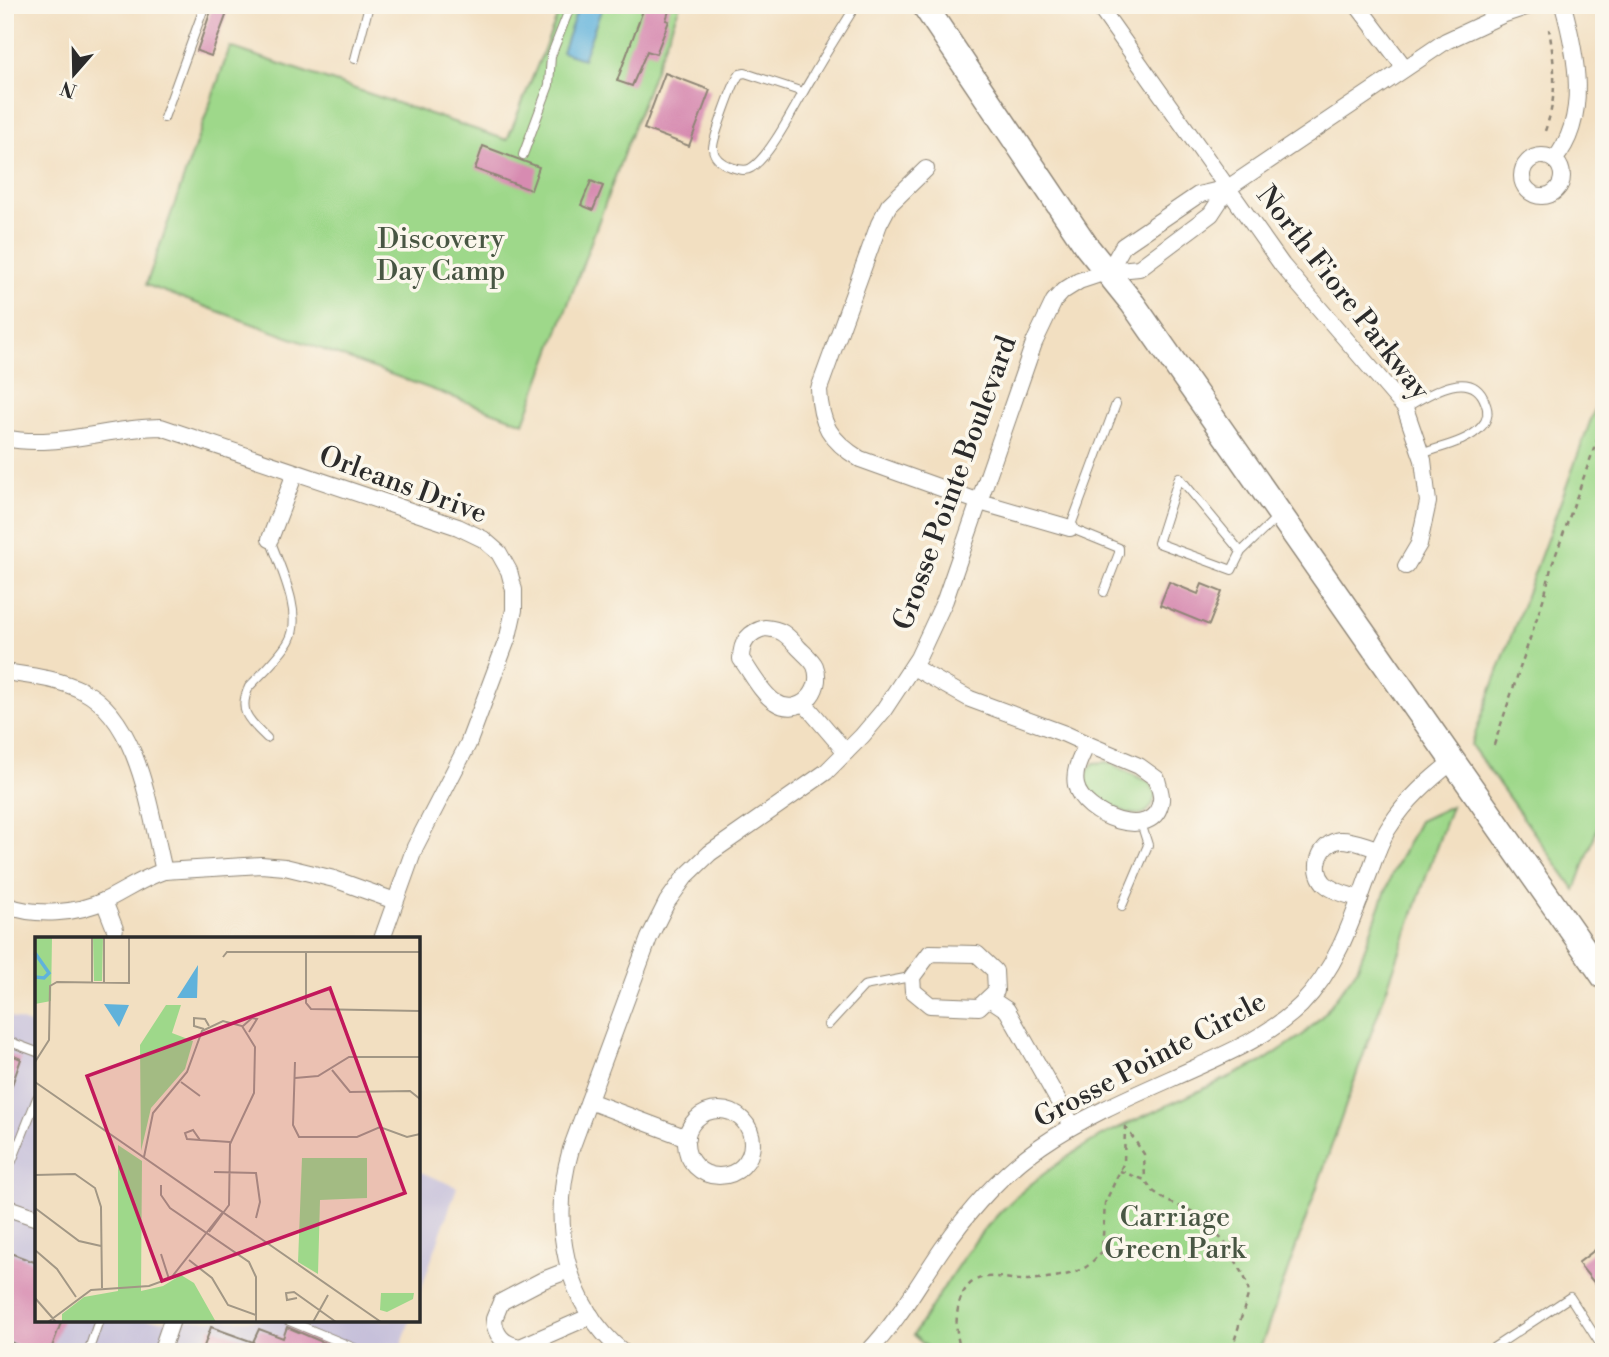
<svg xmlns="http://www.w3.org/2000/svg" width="1609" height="1357" font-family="'Libre Bodoni',serif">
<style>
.industrial{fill:#c6c0da}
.green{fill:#9ed88a;stroke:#64825a;stroke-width:2}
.water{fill:#60b2db;stroke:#466e83;stroke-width:2}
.building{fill:#d78bb1}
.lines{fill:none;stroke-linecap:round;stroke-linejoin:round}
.service-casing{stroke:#8e8576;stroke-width:10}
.minor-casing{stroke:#8e8576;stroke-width:18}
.primary-casing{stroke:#8e8576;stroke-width:27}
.path{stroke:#8e8576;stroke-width:2.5;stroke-dasharray:5 5;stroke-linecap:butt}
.service{stroke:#fff;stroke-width:8}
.minor{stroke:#fff;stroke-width:16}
.primary{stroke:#fff;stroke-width:24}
.labels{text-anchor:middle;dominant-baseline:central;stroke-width:7;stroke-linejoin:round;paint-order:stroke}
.park-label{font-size:28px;fill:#485643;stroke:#fbf7ec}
.street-label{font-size:28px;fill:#2b2b2b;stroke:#fbf7ec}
.inset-river{fill:none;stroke:#60b2db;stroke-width:3.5}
.inset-road{fill:none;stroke:#a29785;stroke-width:2}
.view{fill:#c2185b;fill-opacity:0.15;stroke:#c2185b;stroke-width:3.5}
.inset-edge{fill:none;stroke:#2b2b2b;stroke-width:3.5}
</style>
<rect width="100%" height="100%" fill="#fbf7ec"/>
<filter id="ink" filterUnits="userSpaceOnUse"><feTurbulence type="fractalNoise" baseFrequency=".0143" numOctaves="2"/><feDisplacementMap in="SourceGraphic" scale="14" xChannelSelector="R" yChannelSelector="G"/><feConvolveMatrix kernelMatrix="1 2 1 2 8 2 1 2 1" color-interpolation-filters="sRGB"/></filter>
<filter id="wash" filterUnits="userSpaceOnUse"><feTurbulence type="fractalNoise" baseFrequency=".00686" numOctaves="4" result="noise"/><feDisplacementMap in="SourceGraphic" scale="28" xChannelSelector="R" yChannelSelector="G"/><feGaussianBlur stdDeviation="1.57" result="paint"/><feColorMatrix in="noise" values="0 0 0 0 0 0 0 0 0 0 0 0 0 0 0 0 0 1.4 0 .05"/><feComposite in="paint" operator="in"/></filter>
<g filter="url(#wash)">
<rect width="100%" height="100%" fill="#f2dfc1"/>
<g class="industrial">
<path d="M 5,1015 L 37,1027 L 37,1320 L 410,1320 L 399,1352 L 5,1352 Z"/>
<path d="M 418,1171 L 457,1187 L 418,1298 Z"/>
</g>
<g class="green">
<path d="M 562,5 L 680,5 L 652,77 L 524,423 L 146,285 L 230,47 L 507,140 Z"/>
<path d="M 1604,384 L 1604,810 L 1575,890 L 1471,745 Z"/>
<path d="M 1108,762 L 1150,783 L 1156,794 C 1150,821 1134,817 1114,807 C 1104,802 1086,796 1084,783 C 1083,775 1089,769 1094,763 Z"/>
<path d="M 1451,806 L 1259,1352 L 933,1352 L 913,1335 C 934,1305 951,1273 973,1244 C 1006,1199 1053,1164 1101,1136 L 1262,1062 L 1304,1034 L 1324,1014 L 1357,969 L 1392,874 L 1419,821 Z"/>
</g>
<path class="water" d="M 579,5 L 603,5 L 583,59 L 562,52 Z"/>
<g id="blocks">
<g class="building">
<path d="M 213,5 L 230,5 L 211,56 L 197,51 Z"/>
<path d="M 645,5 L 671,5 L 666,20 L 669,21 L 656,54 L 647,51 L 632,86 L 617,81 Z"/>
<path d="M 665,73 L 710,90 L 689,146 L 644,129 Z"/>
<path d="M 483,146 L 539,167 L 531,190 L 475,169 Z"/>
<path d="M 591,181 L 603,186 L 593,210 L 581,205 Z"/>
<path d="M 1169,582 L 1198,594 L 1202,584 L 1222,592 L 1209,625 L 1160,605 Z"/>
<path d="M 5,1052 L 21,1059 L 7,1099 L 5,1098 Z"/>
<path d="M 1604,1243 L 1604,1295 L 1578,1263 Z"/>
<path d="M 5,1251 L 37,1263 L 37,1320 L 62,1320 L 50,1352 L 36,1352 L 5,1340 Z"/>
<path d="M 211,1327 L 253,1342 L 259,1329 L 283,1338 L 287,1327 L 346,1352 L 202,1352 Z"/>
</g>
</g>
</g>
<g filter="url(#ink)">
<use href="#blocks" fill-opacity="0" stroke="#8e8576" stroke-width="2"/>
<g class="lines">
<defs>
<g id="service">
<path d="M 355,59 L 369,5"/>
<path d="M 803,92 L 745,73 L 740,74 C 734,80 712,141 713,149 C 714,158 723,164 731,167 C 737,169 745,172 751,168 C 771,156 798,100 811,79 C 825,54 841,30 856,5"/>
<path d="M 164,118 L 205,5"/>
<path d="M 523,155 L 549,85 L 551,56 L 571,5"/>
<path d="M 1405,408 C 1426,396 1472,365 1485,402 C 1489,411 1488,420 1481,427 C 1468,442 1439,447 1421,454"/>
<path d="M 1241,552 L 1179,477 L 1158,543 L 1232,570 L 1241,552 L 1278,516"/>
<path d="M 1104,592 L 1119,553 L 1119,548 L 1070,528 L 1116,404"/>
<path d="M 267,738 C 250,721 237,712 249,687 C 262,673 280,657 289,641 C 304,614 279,565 270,539"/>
<path d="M 1122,906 L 1148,845 L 1141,823"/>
<path d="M 828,1025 L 864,986 L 905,978 L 912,980"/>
<path d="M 5,1040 L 37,1052"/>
<path d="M 5,1165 L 12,1161 L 37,1098"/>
<path d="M 287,1320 L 357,1349 L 356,1352"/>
<path d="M 88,1352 L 99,1320"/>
<path d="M 1487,1352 L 1570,1297 L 1604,1350"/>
</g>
<g id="minor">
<path d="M 1098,5 L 1282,265 L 1405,408 L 1423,460 L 1428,502 L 1419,544 L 1406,566"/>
<path d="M 1357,5 L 1405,68"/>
<circle cx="1542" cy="176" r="20"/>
<path d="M 1554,160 C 1590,118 1576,53 1563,5"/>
<path d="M 926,169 L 889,205 L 879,224 L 819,389 C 820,423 830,441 860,459 L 980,502 L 1070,528"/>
<path d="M 1109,271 L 1123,246 L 1198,195 L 1228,188 L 1446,41 L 1502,15 L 1532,5"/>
<path d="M 5,438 C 56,449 109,427 161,427 L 458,527 L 483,539 L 499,553 L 509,571 L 514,590 L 514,610 L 508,637 L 468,744 L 415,847 L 382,939"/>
<path d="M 270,539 L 295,473"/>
<path d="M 765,628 C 781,629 786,634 797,646 C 802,652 812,659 815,666 C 825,691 798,718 775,702 C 761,693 751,672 741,659 C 741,642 749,632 765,628 Z"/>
<path d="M 913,667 L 970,699 L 1065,734 L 1087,744 C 1081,758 1073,770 1076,785 C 1082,815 1155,845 1161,800 C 1162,794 1158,785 1157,779 L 1139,766 L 1087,744"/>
<path d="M 5,672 C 32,676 59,679 83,691 C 140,720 150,814 164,871"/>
<path d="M 804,703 L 846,752"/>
<path d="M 1360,899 C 1349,895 1333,892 1324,883 C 1311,868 1320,843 1340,840 C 1352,839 1366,846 1378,849"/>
<path d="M 104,901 L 115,929"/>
<path d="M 5,905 C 37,917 76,914 106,900 C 126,890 143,878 164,871 L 261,865 L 285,867 L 334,879 L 395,901"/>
<path d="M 930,953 L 977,954 L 995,971 L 996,991 L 979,1007 L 930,1005 L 913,991 L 912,977 Z"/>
<path d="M 989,998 L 1007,1010 L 1072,1125"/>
<path d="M 589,1101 L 687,1138"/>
<circle cx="719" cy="1143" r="33"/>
<path d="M 5,1207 L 37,1218"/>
<path d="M 569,1270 L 543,1280 L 501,1302 L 494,1319 C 495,1335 503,1344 520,1347 L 591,1316"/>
<path d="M 161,1352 L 172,1320"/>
<path d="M 623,1352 C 563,1302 550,1221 571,1149 L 649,938 L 667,902 L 685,877 L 710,853 L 826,772 L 862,736 L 883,711 L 918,658 L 945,600 L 1034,343 L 1054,301 L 1063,291 L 1079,281 L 1109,271 L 1139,268 L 1211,214 L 1228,188"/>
<path d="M 868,1352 C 898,1321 918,1284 942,1249 C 969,1210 1002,1173 1041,1146 C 1089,1113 1144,1091 1197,1067 C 1235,1050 1271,1034 1301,1005 C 1335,970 1351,924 1367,879 C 1374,861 1379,842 1390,826 C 1406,800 1429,780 1453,761"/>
</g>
<path id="primary" d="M 924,5 L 1087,247 L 1133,304 L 1604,977"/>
</defs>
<use href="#service" class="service-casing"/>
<use href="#minor" class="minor-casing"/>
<use href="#primary" class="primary-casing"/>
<g class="path">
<path d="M 175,5 L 192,12"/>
<path d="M 1545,131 C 1558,95 1555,66 1549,29"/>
<path d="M 1494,745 L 1545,594 L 1551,568 L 1604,421"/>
<path d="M 1125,1126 L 1144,1154 L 1145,1180"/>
<path d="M 1120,1171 L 1145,1180 L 1153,1191 L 1167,1201 L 1198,1214 L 1225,1243 L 1244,1275 L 1249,1292 L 1231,1352"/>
<path d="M 962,1352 C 953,1333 954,1293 974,1281 C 989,1272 1007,1280 1022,1280 C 1038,1280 1073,1276 1086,1267 C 1092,1263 1097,1256 1102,1252 L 1105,1203 L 1124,1162 L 1125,1126"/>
</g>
<use href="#service" class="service"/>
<use href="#minor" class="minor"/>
<use href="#primary" class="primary"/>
</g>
</g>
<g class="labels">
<g class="park-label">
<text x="441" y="239">Discovery<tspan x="441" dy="32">Day Camp</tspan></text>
<text x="1175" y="1217">Carriage<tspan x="1175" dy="32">Green Park</tspan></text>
</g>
<g class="street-label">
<text transform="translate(1343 293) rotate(52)">North Fiore Parkway</text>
<text transform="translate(955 483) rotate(-70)">Grosse Pointe Boulevard</text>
<text transform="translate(403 485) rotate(20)">Orleans Drive</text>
<text transform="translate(1150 1060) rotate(-28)">Grosse Pointe Circle</text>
</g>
</g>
<g transform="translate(35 937)">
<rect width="385" height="385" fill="#f2dfc1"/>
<path d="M 0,0 L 17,0 L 16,64 L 0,67 ZM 58,0 L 68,0 L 67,44 L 59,44 ZM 131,68 L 146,68 L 137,96 L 158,104 L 150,132 L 116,171 L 106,214 L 105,108 ZM 83,208 L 107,224 L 106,354 L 128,349 L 146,338 L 159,346 L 181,385 L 27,385 L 27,377 L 49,360 L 83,354 ZM 267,221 L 332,221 L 332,261 L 285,263 L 283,337 L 263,325 ZM 346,356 L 379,356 L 378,362 L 352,375 L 345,373 Z" fill="#9ed88a"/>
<path d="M 163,28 L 162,61 L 142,61 ZM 69,67 L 94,68 L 84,90 Z" fill="#60b2db"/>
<path class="inset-river" d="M 0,16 L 14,36 L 9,41 L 0,40"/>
<path class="inset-road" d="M 57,0 L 57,46M 271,14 L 271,66 L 276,72 L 385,74M 188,20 L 192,15 L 385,15M 69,46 L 69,0M 208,89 L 217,81 L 222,82 L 214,95M 169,92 L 159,89 L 159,81 L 170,82 L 174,89M 0,125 L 14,103 L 15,49 L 22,45 L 94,46 L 94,0M 260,125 L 258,188 L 264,200 L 322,200 L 345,190 L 372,200 L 385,197M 297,133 L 315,155 L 375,154 L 385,162M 260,141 L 283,139 L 314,120 L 385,120M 0,145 L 346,385M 146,145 L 165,159M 165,203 L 152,202 L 150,196 L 158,193 L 165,203 L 195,205M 109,220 L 118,176 L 152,135 L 167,94 L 188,84 L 207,89 L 220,110 L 219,156 L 195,207 L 194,268 L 174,295M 179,235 L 221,236 L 225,265 L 221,281M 0,238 L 40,237 L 60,251 L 66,270 L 67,351M 126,248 L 126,258 L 135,271 L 214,325 L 221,340 L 221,385M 0,271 L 44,304 L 66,309M 0,313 L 22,332 L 41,360M 126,317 L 134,342M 154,323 L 177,341 L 193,368 L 221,378M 0,361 L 21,385M 262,361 L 252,363 L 251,356 L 259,355 L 301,385M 13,385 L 56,353 L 114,349 L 136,341 L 187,276M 278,385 L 293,358"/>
<path class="view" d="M 295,51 L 370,256 L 127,344 L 52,139 Z"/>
<rect width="385" height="385" class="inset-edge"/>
</g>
<rect width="1609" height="1357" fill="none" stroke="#fbf7ec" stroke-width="28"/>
<g transform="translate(74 74) rotate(200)" stroke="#fbf7ec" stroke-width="5" paint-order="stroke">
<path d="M0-5L12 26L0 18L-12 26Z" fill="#2b2b2b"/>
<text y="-10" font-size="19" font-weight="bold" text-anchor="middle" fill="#2b2b2b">N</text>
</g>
</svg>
